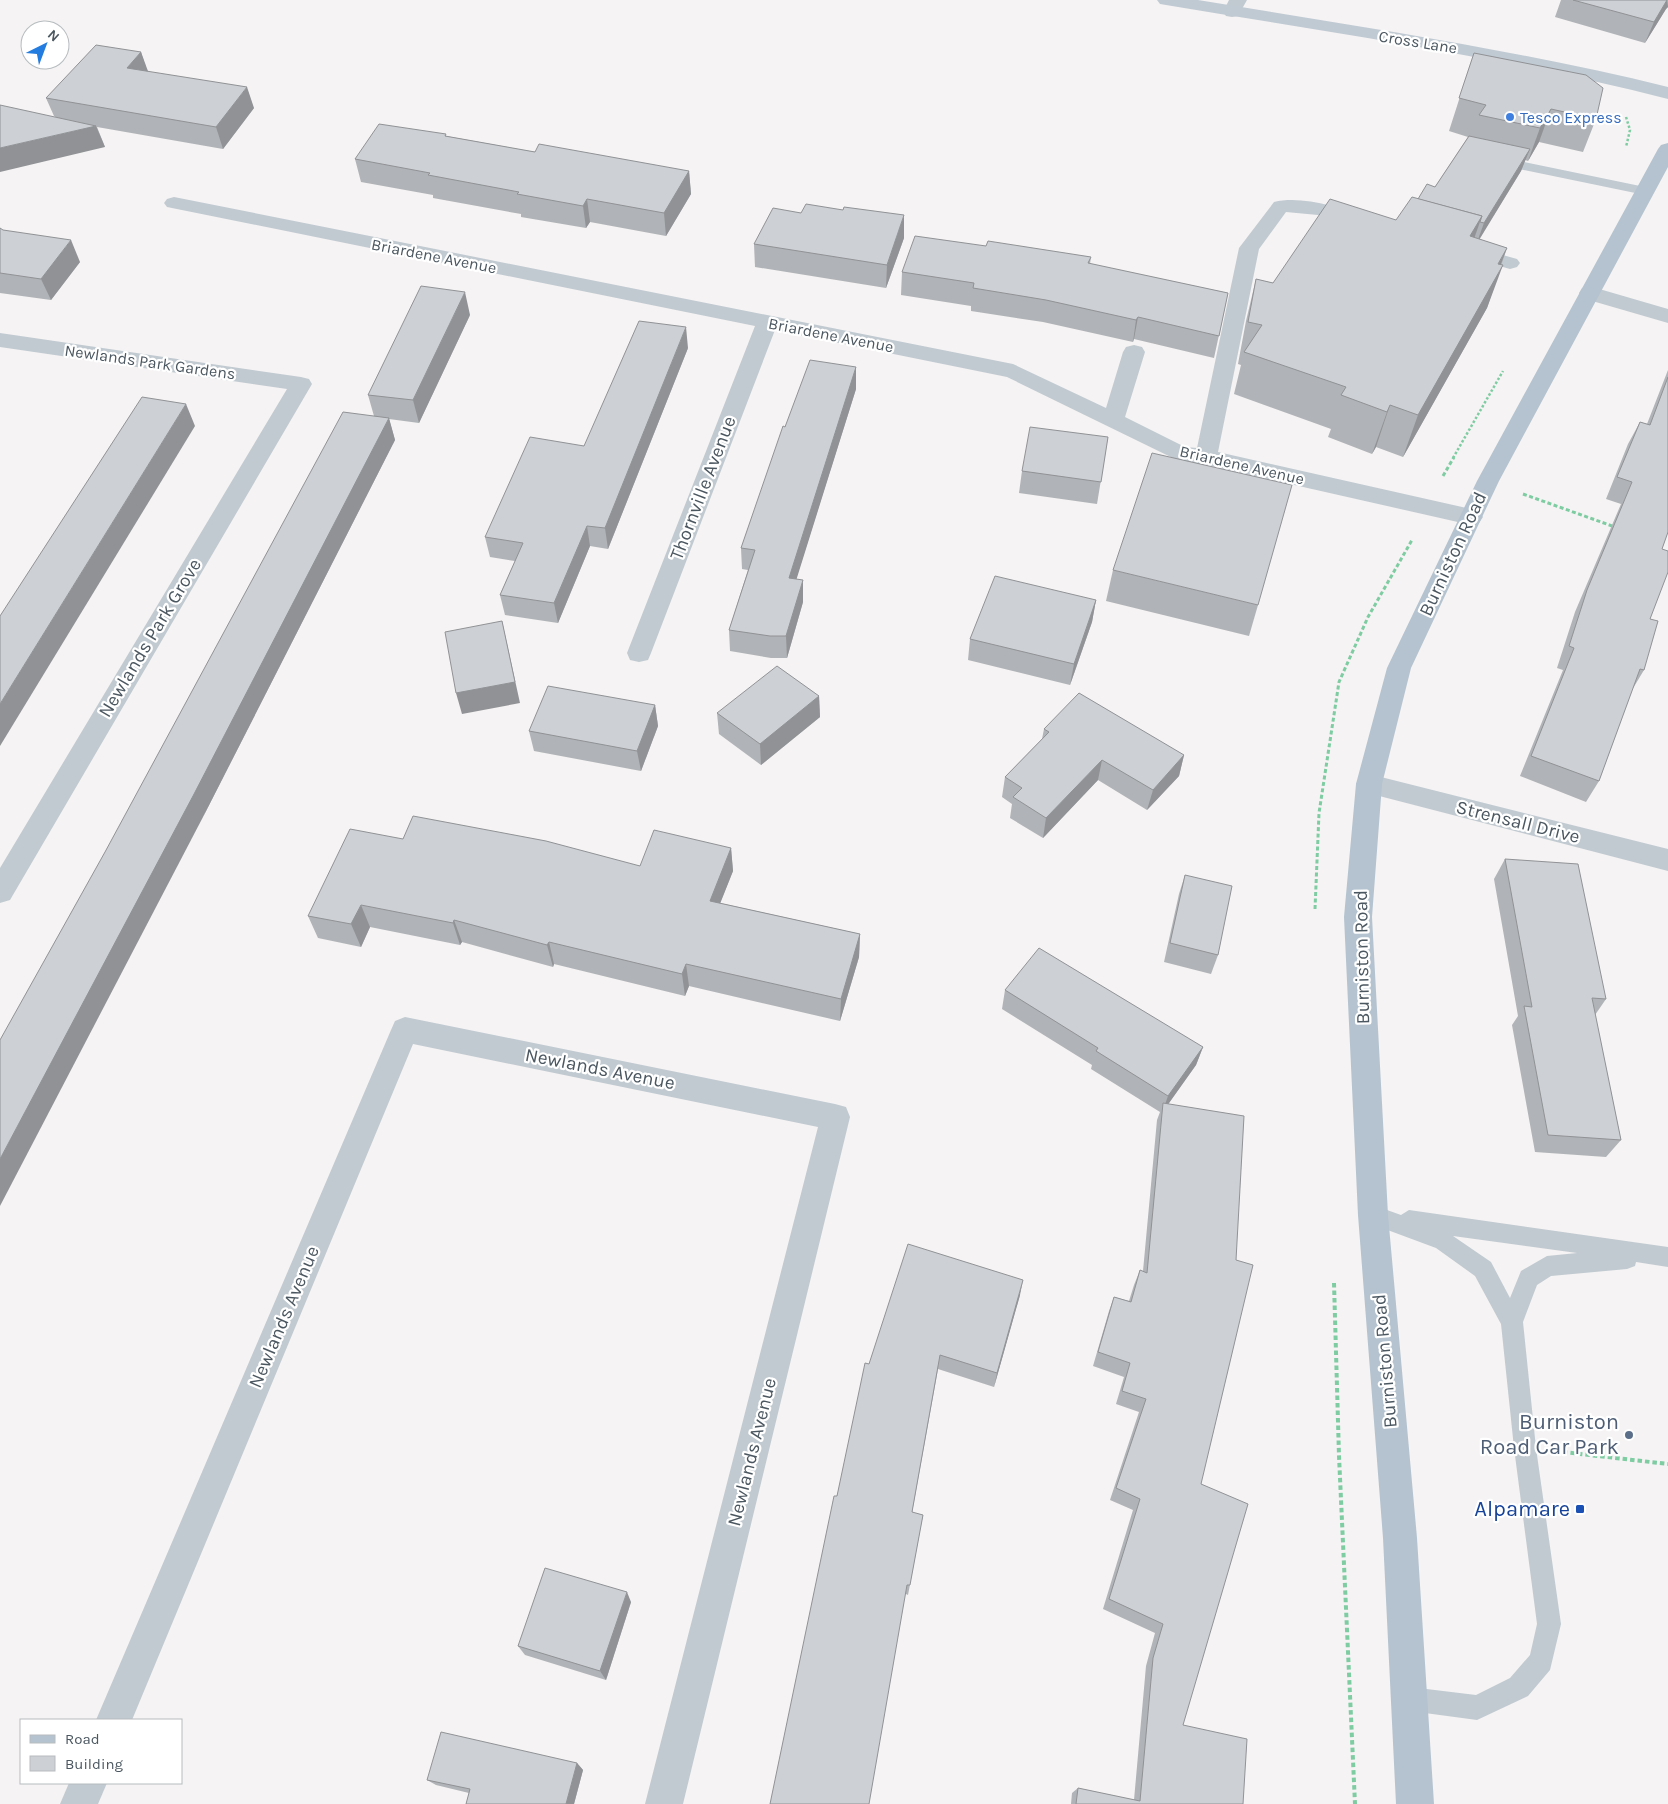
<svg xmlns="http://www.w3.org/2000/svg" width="1668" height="1804" font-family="Karla,sans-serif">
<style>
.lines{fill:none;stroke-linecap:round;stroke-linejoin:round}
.path-far2{stroke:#7ecca2;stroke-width:2.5;stroke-dasharray:2.5 2;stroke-linecap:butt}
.path-far1{stroke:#7ecca2;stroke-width:3;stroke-dasharray:4 2.5;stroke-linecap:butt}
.path{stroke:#7ecca2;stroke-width:4;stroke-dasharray:4.5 3;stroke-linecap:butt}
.lane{fill:#c1cad1;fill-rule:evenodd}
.street{fill:#c1cad1;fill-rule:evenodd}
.secondary{fill:#c0cad3;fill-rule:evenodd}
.primary{fill:#b4c3cf;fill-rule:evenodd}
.wall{fill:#b0b3b7}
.shaded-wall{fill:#909295}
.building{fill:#cdd0d5;stroke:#909295}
.shop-dot{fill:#3f7fe0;stroke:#fff;stroke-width:2}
.service-dot{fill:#5c6f8a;stroke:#fff;stroke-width:2}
.transit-dot{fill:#1a4fb4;stroke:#fff;stroke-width:2}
.labels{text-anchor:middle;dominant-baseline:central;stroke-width:4.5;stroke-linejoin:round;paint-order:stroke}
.far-street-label{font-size:16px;fill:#4b5760;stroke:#fff}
.far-shop-label{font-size:16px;fill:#366cbe;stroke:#fff;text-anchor:start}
.street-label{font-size:19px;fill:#4b5760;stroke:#fff}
.near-service-label{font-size:22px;fill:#4e5e75;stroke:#fff;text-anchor:end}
.near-transit-label{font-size:22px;fill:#164399;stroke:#fff;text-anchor:end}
</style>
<rect width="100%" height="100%" fill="#f5f3f3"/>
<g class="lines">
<g class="path-far2">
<path d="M 1626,117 L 1630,130 L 1626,147"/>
<path d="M 1453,458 L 1503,371"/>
</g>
<g class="path-far1">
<path d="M 1443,476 L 1454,457"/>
<path d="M 1523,494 L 1615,527"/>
<path d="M 1315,909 L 1319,813 L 1339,682 L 1368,617 L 1412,540"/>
</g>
<g class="path">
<path d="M 1334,1283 L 1339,1456 L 1355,1804"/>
<path d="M 1563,1452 L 1668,1464"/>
</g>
<g class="lane">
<path d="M 1500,157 L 1645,187 L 1652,191 L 1645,195 L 1495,164 L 1493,161 L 1495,158 Z"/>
<path d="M 1373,1205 L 1401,1215 L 1409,1210 L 1668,1247 L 1668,1267 L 1636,1262 L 1635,1266 L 1627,1269 L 1551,1276 L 1537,1285 L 1523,1322 L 1536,1448 L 1561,1624 L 1550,1670 L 1528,1696 L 1477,1720 L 1410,1711 L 1401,1708 L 1398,1699 L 1401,1690 L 1410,1687 L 1476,1695 L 1510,1678 L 1530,1655 L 1537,1624 L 1514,1448 L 1501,1324 L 1475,1276 L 1436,1248 L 1366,1222 L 1362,1215 L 1366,1208 ZM 1453,1236 L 1577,1253 L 1547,1256 L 1521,1271 L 1510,1298 L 1491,1262 Z"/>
</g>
<g class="street">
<path d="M 1229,0 L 1247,0 L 1238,16 L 1232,17 L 1226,16 L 1223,12 Z"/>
<path d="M 174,197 L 1013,364 L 1106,408 L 1123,352 L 1126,347 L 1134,345 L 1142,347 L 1145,352 L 1125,417 L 1185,447 L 1197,448 L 1239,248 L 1274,202 C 1302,195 1339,208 1366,216 L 1369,220 L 1366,224 L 1359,226 L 1318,215 L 1286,212 L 1259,249 L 1218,452 L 1471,509 L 1479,511 L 1483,517 L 1479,523 L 1471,525 L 1206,465 L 1181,462 L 1007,377 L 775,330 L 651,653 L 648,660 L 639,662 L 630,660 L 627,653 L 755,326 L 167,207 L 164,203 L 167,199 Z"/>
<path d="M 1467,245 L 1517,259 L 1520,263 L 1517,267 L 1510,269 L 1460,255 L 1457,251 L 1460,247 Z"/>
<path d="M 1589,286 L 1668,309 L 1668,323 L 1582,298 L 1579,293 L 1582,288 Z"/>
<path d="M 0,333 L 301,377 L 309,379 L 312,384 L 10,900 L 0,903 L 0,868 L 287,389 L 0,347 Z"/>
<path d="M 1369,774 L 1668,849 L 1668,871 L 1360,791 L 1356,784 L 1360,777 Z"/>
<path d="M 405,1017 L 835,1104 L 846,1107 L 850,1117 L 683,1804 L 645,1804 L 818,1127 L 413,1044 L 132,1720 L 96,1720 L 391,1030 L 395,1021 Z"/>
<path d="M 69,1783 L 107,1783 L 98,1804 L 60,1804 Z"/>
</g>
<path class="secondary" d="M 1157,0 L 1198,0 C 1355,26 1513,49 1668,87 L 1668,99 C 1503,57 1334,33 1166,5 L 1160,4 Z"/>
<path class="primary" d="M 1668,143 L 1668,167 L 1499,481 L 1411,668 L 1382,784 L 1372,917 L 1388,1215 L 1417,1538 L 1434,1804 L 1396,1804 L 1383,1538 L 1358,1215 L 1344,917 L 1356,784 L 1387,668 L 1477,481 L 1658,149 L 1661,145 Z"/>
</g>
<g class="wall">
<path d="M 1561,0 L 1668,0 L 1668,7 L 1666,9 L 1645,43 L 1555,17 Z"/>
<path d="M 141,52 L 147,71 L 254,108 L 223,149 L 97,127 L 105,147 L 54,116 L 46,98 Z"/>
<path d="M 1474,53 L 1596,119 L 1583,152 L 1539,142 L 1528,161 L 1525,160 L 1521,171 L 1479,239 L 1507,248 L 1487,308 L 1403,457 L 1376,447 L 1372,454 L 1328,437 L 1331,429 L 1234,394 L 1241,365 L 1238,364 L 1246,321 L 1256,279 L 1273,283 L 1396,220 L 1418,199 L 1435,187 L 1468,137 L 1449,131 Z"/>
<path d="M 446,134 L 446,136 L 535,152 L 689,171 L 691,194 L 666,236 L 590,222 L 586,228 L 521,217 L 521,214 L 433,198 L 433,195 L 361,182 L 355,159 Z"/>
<path d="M 0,228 L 3,230 L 80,262 L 51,300 L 0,293 Z"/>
<path d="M 904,238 L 886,288 L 755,267 L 754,244 Z"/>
<path d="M 986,246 L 1091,257 L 1090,264 L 1228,293 L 1214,358 L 1134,339 L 1133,342 L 1043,322 L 971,311 L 971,306 L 901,295 L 902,272 Z"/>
<path d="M 470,315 L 419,423 L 389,419 L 395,440 L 203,817 L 374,416 L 368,395 Z"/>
<path d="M 688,348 L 608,549 L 590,546 L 558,623 L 505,615 L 500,595 L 515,561 L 490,557 L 485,537 L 584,446 Z"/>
<path d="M 856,367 L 856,389 L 796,579 L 803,602 L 787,658 L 771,658 L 730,651 L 729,630 L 748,570 L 742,569 L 741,548 L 785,427 Z"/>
<path d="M 1668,370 L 1668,532 L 1662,549 L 1650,619 L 1644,670 L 1632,690 L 1599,781 L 1586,802 L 1520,776 L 1563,670 L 1557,668 L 1575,612 L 1621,504 L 1606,499 L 1628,444 L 1640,422 L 1647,424 Z"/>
<path d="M 1108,437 L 1097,504 L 1019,493 L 1022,471 Z"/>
<path d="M 1113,570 L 1258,605 L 1249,636 L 1106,601 Z"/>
<path d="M 1096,600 L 1092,622 L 1070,685 L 968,660 L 970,639 Z"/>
<path d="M 819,696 L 820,717 L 761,765 L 719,734 L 717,713 Z"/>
<path d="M 655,705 L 658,726 L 641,771 L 534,751 L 529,731 Z"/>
<path d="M 1044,729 L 1184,755 L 1179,776 L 1147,810 L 1098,780 L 1043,838 L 1010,818 L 1012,804 L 1002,797 L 1005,777 L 1042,739 Z"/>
<path d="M 403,839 L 640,866 L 731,848 L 733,871 L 720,903 L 860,934 L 859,957 L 840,1021 L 689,986 L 685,996 L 554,964 L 553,967 L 462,942 L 460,945 L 370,927 L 361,947 L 318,938 L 308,916 Z"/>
<path d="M 1505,859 L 1606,999 L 1595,1015 L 1621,1140 L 1606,1157 L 1535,1152 L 1512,1025 L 1518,1016 L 1494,879 Z"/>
<path d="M 1185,875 L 1218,955 L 1211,974 L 1164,962 L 1179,894 Z"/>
<path d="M 1005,990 L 1203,1047 L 1196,1065 L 1168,1104 L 1201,1484 L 1183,1725 L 1243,1804 L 1071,1804 L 1072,1793 L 1078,1788 L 1134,1800 L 1146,1666 L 1155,1633 L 1103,1609 L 1133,1510 L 1110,1500 L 1139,1412 L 1116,1404 L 1124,1377 L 1093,1366 L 1109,1311 L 1114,1297 L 1129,1301 L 1134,1285 L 1140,1270 L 1143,1271 L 1157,1120 L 1160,1112 L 1091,1069 L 1092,1065 L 1002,1009 Z"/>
<path d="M 1020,1295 L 994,1387 L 938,1369 L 912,1513 L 923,1515 L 908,1595 L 906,1594 L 837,1496 L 869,1364 Z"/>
<path d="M 631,1602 L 606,1680 L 525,1655 L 518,1646 Z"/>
<path d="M 577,1763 L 583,1770 L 574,1804 L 466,1804 L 469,1793 L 436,1785 L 427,1780 Z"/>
</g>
<g class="shaded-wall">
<path d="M 1667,0 L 1668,7 L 1666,9 L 1645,43 L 1654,22 Z"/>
<path d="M 141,52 L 149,74 L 127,68 Z"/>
<path d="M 247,87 L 254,108 L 223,149 L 216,127 Z"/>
<path d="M 1551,109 L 1539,142 L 1528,161 L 1540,128 Z"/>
<path d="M 96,126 L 105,147 L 0,172 L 0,148 Z"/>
<path d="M 1530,149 L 1521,171 L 1476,245 L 1484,223 Z"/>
<path d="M 689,171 L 691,194 L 666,236 L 664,213 Z"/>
<path d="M 587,199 L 590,222 L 586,228 L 583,206 Z"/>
<path d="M 904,215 L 904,238 L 886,288 L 887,265 Z"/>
<path d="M 1482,216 L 1467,259 L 1470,236 Z"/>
<path d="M 71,240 L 80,262 L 51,300 L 41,279 Z"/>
<path d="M 1507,248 L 1496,277 L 1503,265 L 1487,308 L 1403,457 L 1418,415 Z"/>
<path d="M 465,292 L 470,315 L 419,423 L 413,400 Z"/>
<path d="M 1138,317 L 1134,339 L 1133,342 L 1136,320 Z"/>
<path d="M 686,327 L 688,348 L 608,549 L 605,528 Z"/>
<path d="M 856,367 L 856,389 L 790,600 L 789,578 Z"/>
<path d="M 186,404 L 195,426 L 0,746 L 0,704 Z"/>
<path d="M 1390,405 L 1376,447 L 1372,454 L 1387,412 Z"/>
<path d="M 389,418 L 395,440 L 203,817 L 0,1206 L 0,1159 Z"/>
<path d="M 587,526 L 590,546 L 558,623 L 554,603 Z"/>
<path d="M 803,580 L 803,602 L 787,658 L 786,636 Z"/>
<path d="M 1096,600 L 1092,622 L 1070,685 L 1074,664 Z"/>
<path d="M 502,621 L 520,703 L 462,714 L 456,693 Z"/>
<path d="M 819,696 L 820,717 L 761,765 L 760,744 Z"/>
<path d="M 655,705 L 658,726 L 641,771 L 637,751 Z"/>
<path d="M 1184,755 L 1179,776 L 1147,810 L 1153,790 Z"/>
<path d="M 1102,760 L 1098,780 L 1043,838 L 1046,818 Z"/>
<path d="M 731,848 L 733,871 L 712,924 L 710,901 Z"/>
<path d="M 361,905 L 370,927 L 361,947 L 351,924 Z"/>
<path d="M 454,920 L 462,942 L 460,945 L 453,923 Z"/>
<path d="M 860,934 L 859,957 L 840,1021 L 841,999 Z"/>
<path d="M 549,942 L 554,964 L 553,967 L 547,945 Z"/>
<path d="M 686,964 L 689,986 L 685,996 L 682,974 Z"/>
<path d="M 1203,1047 L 1196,1065 L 1162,1113 L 1168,1096 Z"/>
<path d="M 1023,1280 L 1020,1295 L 994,1387 L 997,1373 Z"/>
<path d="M 627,1592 L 631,1602 L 606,1680 L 600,1671 Z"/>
<path d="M 577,1763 L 583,1770 L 574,1804 L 566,1804 Z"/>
</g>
<g class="building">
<path d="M 1573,0 L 1667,0 L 1654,22 Z"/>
<path d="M 96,45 L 141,52 L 127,68 L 247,87 L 216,127 L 46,98 Z"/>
<path d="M 1474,53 L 1586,75 L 1603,88 L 1596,119 L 1551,109 L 1540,128 L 1479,115 L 1486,105 L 1459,98 Z"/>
<path d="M 0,105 L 96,126 L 0,148 Z"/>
<path d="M 379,124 L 446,134 L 445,136 L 535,152 L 539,144 L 689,171 L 664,213 L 587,199 L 583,206 L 517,194 L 519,192 L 428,175 L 430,173 L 355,159 Z"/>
<path d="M 1469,136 L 1530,149 L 1484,223 L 1480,222 L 1482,216 L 1418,199 L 1427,184 L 1435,187 Z"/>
<path d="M 1412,197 L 1482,216 L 1470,236 L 1507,248 L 1498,264 L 1503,265 L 1418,415 L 1390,405 L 1387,412 L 1341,395 L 1346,387 L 1244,352 L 1262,325 L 1248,322 L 1256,279 L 1273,283 L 1330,199 L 1396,220 Z"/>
<path d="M 806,204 L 843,210 L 844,207 L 904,215 L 887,265 L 754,244 L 773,208 L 801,213 Z"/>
<path d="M 0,228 L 3,230 L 71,240 L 41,279 L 0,273 Z"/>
<path d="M 915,236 L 986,246 L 988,241 L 1091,257 L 1088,263 L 1228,293 L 1219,336 L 1138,317 L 1136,320 L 1046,300 L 973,288 L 974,283 L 902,272 Z"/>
<path d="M 421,286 L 465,292 L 413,400 L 368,395 Z"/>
<path d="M 639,321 L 686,327 L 605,528 L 587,526 L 554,603 L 500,595 L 523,543 L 485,537 L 530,437 L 584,446 Z"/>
<path d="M 810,360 L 856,367 L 789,578 L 803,580 L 786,636 L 770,636 L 729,630 L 755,550 L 741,548 L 783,426 L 785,427 Z"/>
<path d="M 1668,377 L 1668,532 L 1662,549 L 1668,551 L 1668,572 L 1650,619 L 1658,621 L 1644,670 L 1640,669 L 1599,781 L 1531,756 L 1574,648 L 1569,646 L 1587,590 L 1632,482 L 1617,477 L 1640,422 L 1650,425 Z"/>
<path d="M 142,397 L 186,404 L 0,704 L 0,616 Z"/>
<path d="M 343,412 L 389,418 L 193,796 L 0,1159 L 0,1040 L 105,852 Z"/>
<path d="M 1030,427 L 1108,437 L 1101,482 L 1022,471 Z"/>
<path d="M 1152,453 L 1292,485 L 1258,605 L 1113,570 Z"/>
<path d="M 995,576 L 1096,600 L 1074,664 L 970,639 Z"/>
<path d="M 502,621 L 515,682 L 456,693 L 445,632 Z"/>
<path d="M 777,666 L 819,696 L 760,744 L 717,713 Z"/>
<path d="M 548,686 L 655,705 L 637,751 L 529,731 Z"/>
<path d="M 1079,693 L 1184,755 L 1153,790 L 1102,760 L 1046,818 L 1013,797 L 1022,788 L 1005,777 L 1049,732 L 1044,729 Z"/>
<path d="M 413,816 L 546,841 L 640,866 L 654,830 L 731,848 L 710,901 L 860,934 L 841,999 L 686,964 L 682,974 L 549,942 L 547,945 L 454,920 L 453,923 L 361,905 L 351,924 L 308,916 L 350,829 L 403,839 Z"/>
<path d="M 1505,859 L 1578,864 L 1606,999 L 1592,998 L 1621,1140 L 1548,1135 L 1524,1006 L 1532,1007 Z"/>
<path d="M 1185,875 L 1232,886 L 1218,955 L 1170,943 Z"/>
<path d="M 1039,948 L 1203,1047 L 1168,1096 L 1096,1051 L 1098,1048 L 1005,990 Z"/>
<path d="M 1163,1103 L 1244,1116 L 1236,1260 L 1253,1265 L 1201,1484 L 1248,1504 L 1183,1725 L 1247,1739 L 1243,1804 L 1076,1804 L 1078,1788 L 1140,1801 L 1153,1658 L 1163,1624 L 1109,1599 L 1140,1499 L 1116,1488 L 1146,1399 L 1122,1391 L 1130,1363 L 1098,1352 L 1114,1297 L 1131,1302 L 1140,1270 L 1147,1273 Z"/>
<path d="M 908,1244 L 1023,1280 L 997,1373 L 940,1355 L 912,1512 L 923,1515 L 910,1585 L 907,1585 L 869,1804 L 770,1804 L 834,1496 L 837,1496 L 865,1363 L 869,1364 Z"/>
<path d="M 545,1568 L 627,1592 L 600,1671 L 518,1646 Z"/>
<path d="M 441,1732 L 577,1763 L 566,1804 L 466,1804 L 470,1789 L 427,1780 Z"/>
</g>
<circle class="shop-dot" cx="1510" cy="117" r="5"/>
<circle class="service-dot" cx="1629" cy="1435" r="5"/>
<rect class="transit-dot" x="1575" y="1504" width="10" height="10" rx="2.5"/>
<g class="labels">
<g class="far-street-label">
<text transform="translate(1418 42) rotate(9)">Cross Lane</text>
<text transform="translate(434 256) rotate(11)">Briardene Avenue</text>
<text transform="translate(831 335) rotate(11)">Briardene Avenue</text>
<text transform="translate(150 362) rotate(8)">Newlands Park Gardens</text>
<text transform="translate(1242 465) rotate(13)">Briardene Avenue</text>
</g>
<g class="far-shop-label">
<text x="1520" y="117">Tesco Express</text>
</g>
<g class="street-label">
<text transform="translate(703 488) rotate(-69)">Thornville Avenue</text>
<text transform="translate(1453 554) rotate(-65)">Burniston Road</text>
<text transform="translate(150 638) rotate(-59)">Newlands Park Grove</text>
<text transform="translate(1518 822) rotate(14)">Strensall Drive</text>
<text transform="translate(1362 957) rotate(-91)">Burniston Road</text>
<text transform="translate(600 1069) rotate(11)">Newlands Avenue</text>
<text transform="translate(284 1317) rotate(-67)">Newlands Avenue</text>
<text transform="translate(1385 1361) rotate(-95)">Burniston Road</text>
<text transform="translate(752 1452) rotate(-76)">Newlands Avenue</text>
</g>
<g class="near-service-label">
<text x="1619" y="1422">Burniston<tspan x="1619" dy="25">Road Car Park</tspan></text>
</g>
<g class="near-transit-label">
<text x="1570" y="1509">Alpamare</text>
</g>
</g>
<rect x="20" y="1719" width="162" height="65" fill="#ffffff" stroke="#b7bcbf"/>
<rect x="30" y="1735" width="25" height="8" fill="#b4c3cf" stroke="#b7bcbf"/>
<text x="65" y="1744" font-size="15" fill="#4b5760">Road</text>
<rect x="30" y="1756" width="25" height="15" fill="#cdd0d5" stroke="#b7bcbf"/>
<text x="65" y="1769" font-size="15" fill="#4b5760">Building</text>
<g transform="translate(45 45) rotate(42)"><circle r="24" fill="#ffffff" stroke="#b7bcbf"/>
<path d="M0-4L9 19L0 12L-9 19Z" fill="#237cdf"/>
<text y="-8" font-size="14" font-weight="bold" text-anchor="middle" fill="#4b5760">N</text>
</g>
</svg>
